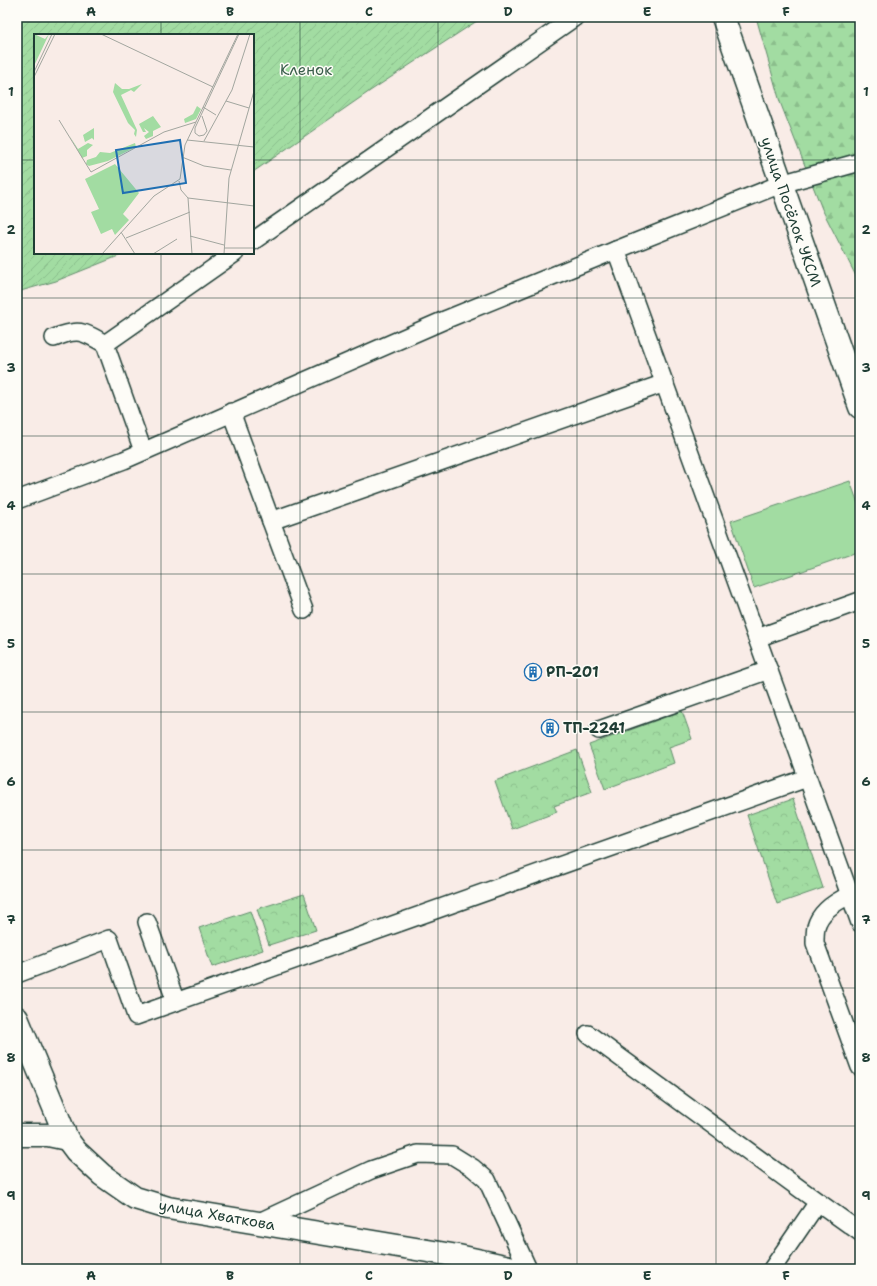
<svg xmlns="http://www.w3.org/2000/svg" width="877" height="1286" font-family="'Shantell Sans',sans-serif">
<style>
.grass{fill:#a2dca2;stroke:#608c6b}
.forest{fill:url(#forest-firs);stroke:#608c6b}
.park{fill:url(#park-crowns);stroke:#608c6b}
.garden{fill:url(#garden-furrows);stroke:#608c6b}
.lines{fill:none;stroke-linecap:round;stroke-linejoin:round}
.service-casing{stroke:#1f3d34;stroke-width:20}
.minor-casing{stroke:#1f3d34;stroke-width:25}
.secondary-casing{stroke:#1f3d34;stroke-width:25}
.service{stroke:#fdfcf7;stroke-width:17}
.minor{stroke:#fdfcf7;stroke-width:22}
.secondary{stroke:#fdfcf7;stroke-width:22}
.grid{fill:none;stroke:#1f3d34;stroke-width:1;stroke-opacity:0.55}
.labels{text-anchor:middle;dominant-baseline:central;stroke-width:3;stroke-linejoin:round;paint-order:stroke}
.park-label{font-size:15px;fill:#395d4a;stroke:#fdfcf7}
.street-label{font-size:15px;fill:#1f3d34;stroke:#fdfcf7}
.poi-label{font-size:15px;font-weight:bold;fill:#1f3d34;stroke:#fdfcf7;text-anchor:start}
.inset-road{fill:none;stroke:#a2a69f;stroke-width:1}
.view{fill:#1f6fb2;fill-opacity:0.15;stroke:#1f6fb2;stroke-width:2}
.inset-edge{fill:none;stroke:#1f3d34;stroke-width:2}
.neatline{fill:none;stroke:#1f3d34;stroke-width:1.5}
.grid-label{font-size:13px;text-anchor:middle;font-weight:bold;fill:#1f3d34}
</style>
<defs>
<pattern id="forest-firs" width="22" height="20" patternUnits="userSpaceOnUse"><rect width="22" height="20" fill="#a2dca2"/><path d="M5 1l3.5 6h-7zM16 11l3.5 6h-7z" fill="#8bbe8c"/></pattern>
<pattern id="park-crowns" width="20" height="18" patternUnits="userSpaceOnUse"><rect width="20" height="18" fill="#a2dca2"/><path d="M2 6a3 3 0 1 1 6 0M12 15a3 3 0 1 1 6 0" fill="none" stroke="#8bbe8c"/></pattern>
<pattern id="garden-furrows" width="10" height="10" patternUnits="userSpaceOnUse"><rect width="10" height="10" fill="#a2dca2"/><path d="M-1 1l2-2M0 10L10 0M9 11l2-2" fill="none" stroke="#8bbe8c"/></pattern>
</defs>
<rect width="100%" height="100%" fill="#f9ece7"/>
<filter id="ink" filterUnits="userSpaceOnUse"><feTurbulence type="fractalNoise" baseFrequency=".025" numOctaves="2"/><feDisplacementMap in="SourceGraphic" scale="8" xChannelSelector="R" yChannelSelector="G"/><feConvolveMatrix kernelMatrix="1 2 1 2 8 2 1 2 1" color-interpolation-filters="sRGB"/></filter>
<g filter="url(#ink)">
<path class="grass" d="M 850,481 L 860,509 L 860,551 L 754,588 L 731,521 Z"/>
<path class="forest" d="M 756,17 L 860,17 L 860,284 L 822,209 L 780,102 Z"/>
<g class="park">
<path d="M 682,711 L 692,739 L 669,747 L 674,763 L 605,789 L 589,745 Z"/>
<path d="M 577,750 L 592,792 L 554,806 L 557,812 L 512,829 L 495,781 Z"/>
<path d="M 793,799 L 823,888 L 777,904 L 747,815 Z"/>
<path d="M 304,894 L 316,930 L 269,945 L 257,909 Z"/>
<path d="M 250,911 L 263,950 L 212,967 L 199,928 Z"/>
</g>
<path class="garden" d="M 17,17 L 483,17 L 370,91 L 253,172 L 253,35 L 35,35 L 35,253 L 126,253 L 56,281 L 17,292 Z"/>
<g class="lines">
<defs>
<g id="service">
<path d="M 253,241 L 575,17"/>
<path d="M 616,250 L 757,638"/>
<path d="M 54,338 C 78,328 83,331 105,344"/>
<path d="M 231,412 L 271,521 L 665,383"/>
<path d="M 143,451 L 105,344 L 235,253"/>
<path d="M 17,500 L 124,460 L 447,319 L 616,250 L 781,184 L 860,162"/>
<path d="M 271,521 L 304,610"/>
<path d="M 860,601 L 757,638 L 850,895 L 860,891"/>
<path d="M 599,730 L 769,670"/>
<path d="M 147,922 L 176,1002"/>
<path d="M 860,923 L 850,895 C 837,901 820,911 816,927 C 815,932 815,938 815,943 L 860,1067"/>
<path d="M 17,974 L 109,939 L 136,1016 L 807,778"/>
<path d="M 588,1034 L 818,1202 L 772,1269"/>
<path d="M 818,1202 L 860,1232"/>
<path d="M 257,1223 L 371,1170 L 418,1154 L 452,1155 L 473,1168 L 487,1180 L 528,1269"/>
</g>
<g id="minor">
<path d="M 723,17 L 860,407"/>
<path d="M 17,1135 L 48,1135 L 67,1139"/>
</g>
<path id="secondary" d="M 17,1018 L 67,1139 L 76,1151 L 102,1175 L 135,1198 L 168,1208 L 458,1256 L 518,1269"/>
</defs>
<use href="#service" class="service-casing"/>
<use href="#minor" class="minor-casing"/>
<use href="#secondary" class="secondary-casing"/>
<use href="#service" class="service"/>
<use href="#minor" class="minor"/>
<use href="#secondary" class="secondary"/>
</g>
</g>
<path class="grid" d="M 161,17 L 161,35M 300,17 L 300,1269M 438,17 L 438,1269M 577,17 L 577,1269M 716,17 L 716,1269M 17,160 L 35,160M 253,160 L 860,160M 161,253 L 161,1269M 17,298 L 860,298M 17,436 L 860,436M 17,574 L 860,574M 17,712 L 860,712M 17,850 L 860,850M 17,988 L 860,988M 17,1126 L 860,1126"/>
<defs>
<symbol id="building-ring" viewBox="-11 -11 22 22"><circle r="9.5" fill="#fdfcf7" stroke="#1f6fb2" stroke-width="1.5"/><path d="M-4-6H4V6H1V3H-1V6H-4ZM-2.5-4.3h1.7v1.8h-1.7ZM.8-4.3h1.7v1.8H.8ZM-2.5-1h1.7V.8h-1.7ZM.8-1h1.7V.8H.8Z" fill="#1f6fb2"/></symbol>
</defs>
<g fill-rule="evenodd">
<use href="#building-ring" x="523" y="662" width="20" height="20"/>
<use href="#building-ring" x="540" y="718" width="20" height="20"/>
</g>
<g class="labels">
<g class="park-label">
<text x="306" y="70">Кленок</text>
</g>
<g class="street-label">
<text transform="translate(791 212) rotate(71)">улица Посёлок УКСМ</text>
<text transform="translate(217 1215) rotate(10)">улица Хваткова</text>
</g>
<g class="poi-label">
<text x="546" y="672">РП-201</text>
<text x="563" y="728">ТП-2241</text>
</g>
</g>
<g transform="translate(34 34)">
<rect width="220" height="220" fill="#f9ece7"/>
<path d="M 0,0 L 11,5 L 15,0 L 0,32 ZM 163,72 L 167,75 L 162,85 L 151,89 L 150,85 L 159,80 Z" fill="#a2dca2"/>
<path d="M 81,49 L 88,55 L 95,55 L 108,50 L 100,58 L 97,56 L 87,61 L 103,96 L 102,103 L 100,100 L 101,96 L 94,89 L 79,58 ZM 119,82 L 127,93 L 119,97 L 119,102 L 112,105 L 110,102 L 115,98 L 110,94 L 112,98 L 109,98 L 105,90 ZM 60,94 L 60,106 L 58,104 L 51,108 L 49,101 ZM 35,101 L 44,115 L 54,109 L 59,111 L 53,116 L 53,122 L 48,124 ZM 101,109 L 102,113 L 74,127 L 55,132 L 52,130 L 53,126 L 62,123 L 66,118 L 76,119 Z" fill="#a2dca2"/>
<path d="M 81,130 L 105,159 L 89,180 L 95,186 L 81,201 L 78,195 L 67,200 L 57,178 L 65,175 L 51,145 Z" fill="#a2dca2"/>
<path class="inset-road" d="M 67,0 L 179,53M 0,38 L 18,0M 0,43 L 21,0M 192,67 L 215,74M 169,73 L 182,81M 168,82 L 173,97 L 170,101 L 165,102 L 161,99 L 161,94 L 205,0M 25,86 L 57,138 L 130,98 L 162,88M 153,106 L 220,113M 170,107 L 198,56 L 216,0M 148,123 L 170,132 L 197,136M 145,147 L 147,156 L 154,164 L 220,172M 154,164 L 158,220M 87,198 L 101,220M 156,202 L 190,211M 92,204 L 156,178M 190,214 L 220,214M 68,220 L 120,162 L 146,145 L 151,111 L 204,0M 119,220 L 143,205M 190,220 L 195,144 L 220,57"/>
<path class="view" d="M 146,106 L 152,149 L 89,159 L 82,116 Z"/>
<rect width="220" height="220" class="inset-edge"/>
</g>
<rect width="877" height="1286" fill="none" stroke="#fdfcf7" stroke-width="44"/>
<rect x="22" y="22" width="833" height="1242" class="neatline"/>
<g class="grid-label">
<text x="91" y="16">A</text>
<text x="230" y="16">B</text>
<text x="369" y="16">C</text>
<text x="508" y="16">D</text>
<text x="647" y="16">E</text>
<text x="786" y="16">F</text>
<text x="11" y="96">1</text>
<text x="866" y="96">1</text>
<text x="11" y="234">2</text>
<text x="866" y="234">2</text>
<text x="11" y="372">3</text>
<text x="866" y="372">3</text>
<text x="11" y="510">4</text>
<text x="866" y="510">4</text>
<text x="11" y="648">5</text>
<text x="866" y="648">5</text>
<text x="11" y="786">6</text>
<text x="866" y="786">6</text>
<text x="11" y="924">7</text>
<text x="866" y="924">7</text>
<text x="11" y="1062">8</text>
<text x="866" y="1062">8</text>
<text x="11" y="1200">9</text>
<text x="866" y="1200">9</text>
<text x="91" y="1280">A</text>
<text x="230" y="1280">B</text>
<text x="369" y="1280">C</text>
<text x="508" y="1280">D</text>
<text x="647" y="1280">E</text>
<text x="786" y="1280">F</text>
</g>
</svg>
